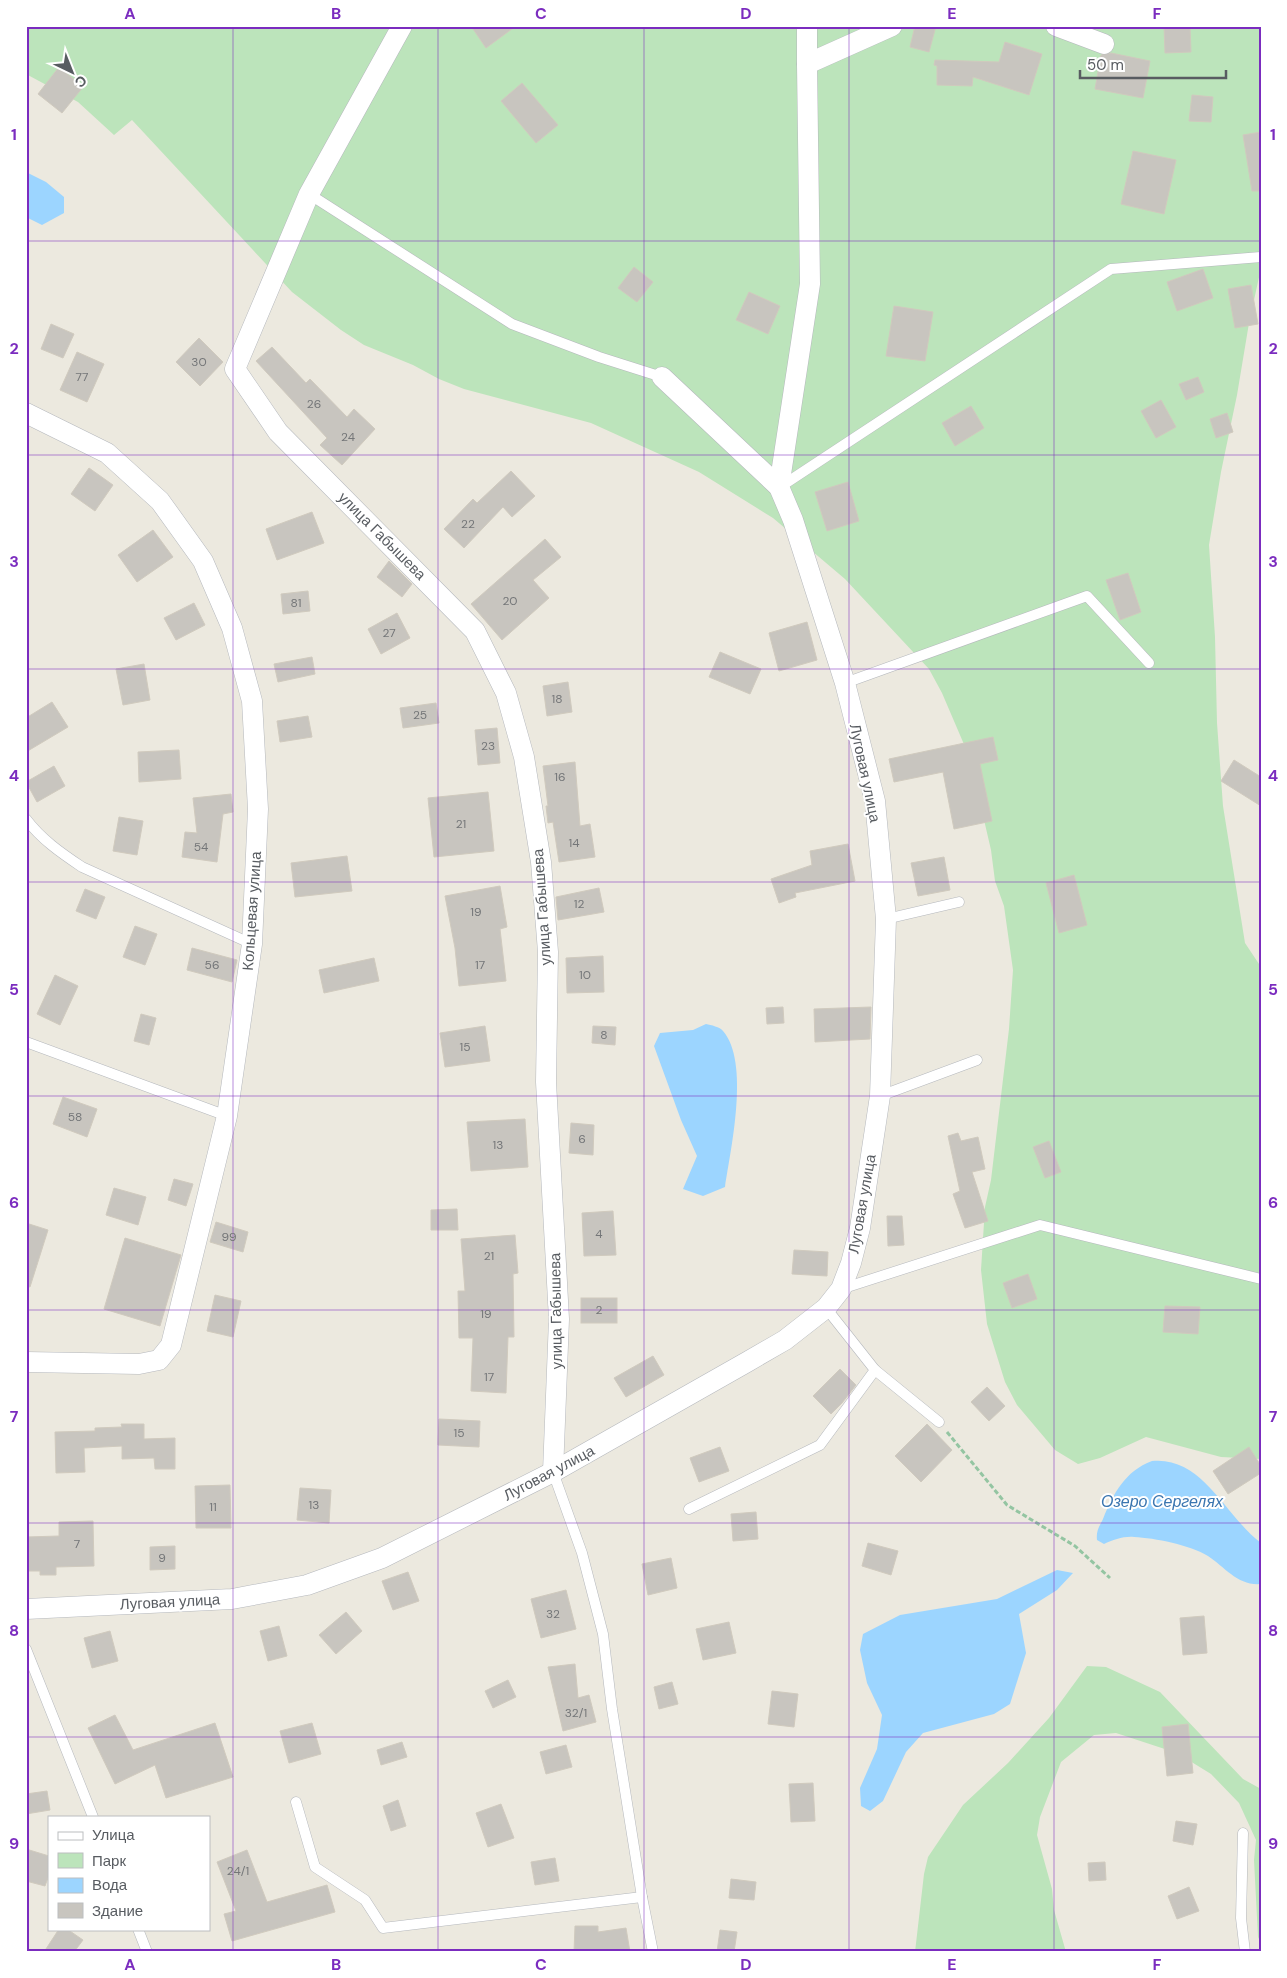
<svg xmlns="http://www.w3.org/2000/svg" width="1287" height="1978" font-family="'DM Sans',sans-serif">
<style>
.green{fill:#bce4bb}
.water{fill:#9cd5ff}
.building{fill:#c8c5bf;stroke:#d0cabe}
.lines{fill:none;stroke-linecap:round;stroke-linejoin:round}
.service-casing{stroke:#b5b8bd;stroke-width:11}
.minor-casing{stroke:#b5b8bd;stroke-width:21}
.path{stroke:#94c5a2;stroke-width:3;stroke-dasharray:5 2.5;stroke-linecap:butt}
.service{stroke:#fff;stroke-width:10}
.minor{stroke:#fff;stroke-width:20}
.grid{fill:none;stroke:#7b2cbf;stroke-width:1;stroke-opacity:0.55}
.labels{text-anchor:middle;dominant-baseline:central;stroke-width:4;stroke-linejoin:round;paint-order:stroke}
.number-label{font-size:12px;fill:#747678}
.street-label{font-size:15px;fill:#585c61;stroke:#fff}
.water-label{font-size:16px;font-style:italic;fill:#3b76b0;stroke:#fff}
.neatline{fill:none;stroke:#7b2cbf;stroke-width:2}
.grid-label{font-size:16px;text-anchor:middle;font-weight:bold;fill:#7b2cbf}
</style>
<rect width="100%" height="100%" fill="#ece9df"/>
<g class="green">
<path d="M 26,26 L 1261,26 L 1261,268 L 1249,323 L 1237,395 L 1221,472 L 1209,545 L 1215,637 L 1217,723 L 1223,806 L 1245,943 L 1261,967 L 1261,1459 L 1221,1457 L 1146,1437 L 1100,1458 L 1078,1464 L 1055,1450 L 1017,1405 L 1005,1382 L 987,1324 L 981,1270 L 985,1207 L 991,1180 L 1009,1029 L 1013,970 L 1004,906 L 995,881 L 991,850 L 972,768 L 963,742 L 942,693 L 929,669 L 845,579 L 773,518 L 699,472 L 591,423 L 464,389 L 439,379 L 413,365 L 364,345 L 341,330 L 292,292 L 132,120 L 114,135 L 78,102 L 26,74 Z"/>
<path d="M 1087,1666 L 1106,1667 L 1160,1692 L 1243,1779 L 1261,1789 L 1261,1943 L 1258,1937 L 1254,1860 L 1256,1840 L 1239,1803 L 1211,1774 L 1177,1753 L 1116,1733 L 1094,1735 L 1061,1762 L 1040,1817 L 1037,1835 L 1052,1889 L 1054,1910 L 1066,1952 L 915,1952 L 924,1874 L 928,1857 L 963,1805 L 1008,1763 L 1049,1718 Z"/>
</g>
<g class="water">
<path d="M 26,172 L 46,182 L 64,197 L 64,213 L 42,225 L 26,217 Z"/>
<path d="M 706,1024 C 711,1025 720,1027 723,1031 C 750,1062 731,1148 725,1187 L 703,1196 L 683,1189 L 697,1156 L 681,1120 L 654,1046 L 660,1033 L 693,1030 Z"/>
<path d="M 1152,1461 C 1203,1456 1225,1516 1261,1543 L 1261,1584 C 1238,1586 1226,1568 1208,1556 C 1190,1545 1155,1538 1134,1537 C 1124,1536 1113,1540 1104,1544 L 1097,1540 C 1096,1531 1099,1527 1103,1519 C 1113,1494 1125,1471 1152,1461 Z"/>
<path d="M 1057,1570 L 1073,1573 L 1057,1590 L 1019,1614 L 1026,1653 L 1010,1704 L 994,1714 L 923,1733 L 906,1752 L 883,1801 L 870,1811 L 861,1806 L 860,1788 L 877,1749 L 882,1715 L 867,1683 L 860,1650 L 863,1634 L 900,1615 L 997,1599 Z"/>
</g>
<g class="building">
<path d="M 471,26 L 516,26 L 486,48 Z"/>
<path d="M 915,26 L 936,26 L 929,52 L 910,47 Z"/>
<path d="M 1164,26 L 1190,26 L 1191,52 L 1165,53 Z"/>
<path d="M 1005,42 L 1042,54 L 1029,95 L 973,77 L 972,86 L 937,85 L 937,66 L 934,65 L 935,60 L 999,62 Z"/>
<path d="M 1111,53 L 1150,61 L 1143,98 L 1095,89 L 1101,55 Z"/>
<path d="M 59,67 L 83,87 L 62,113 L 38,94 Z"/>
<path d="M 522,83 L 558,125 L 536,143 L 501,101 Z"/>
<path d="M 1192,95 L 1213,97 L 1211,122 L 1189,121 Z"/>
<path d="M 1261,132 L 1261,191 L 1252,191 L 1243,135 Z"/>
<path d="M 1133,151 L 1176,160 L 1164,214 L 1121,204 Z"/>
<path d="M 634,267 L 653,282 L 637,302 L 618,288 Z"/>
<path d="M 1203,269 L 1213,298 L 1177,311 L 1167,282 Z"/>
<path d="M 1251,285 L 1258,324 L 1235,328 L 1228,289 Z"/>
<path d="M 749,292 L 780,306 L 768,334 L 736,320 Z"/>
<path d="M 894,306 L 933,312 L 925,361 L 886,356 Z"/>
<path d="M 51,324 L 74,334 L 63,358 L 41,349 Z"/>
<path d="M 199,338 L 223,362 L 200,386 L 176,362 Z"/>
<path d="M 272,347 L 306,383 L 310,379 L 347,417 L 354,409 L 375,429 L 342,465 L 320,445 L 327,438 L 256,361 Z"/>
<path d="M 77,352 L 104,364 L 87,402 L 60,390 Z"/>
<path d="M 1198,377 L 1204,392 L 1186,400 L 1179,384 Z"/>
<path d="M 1161,400 L 1176,427 L 1156,438 L 1141,411 Z"/>
<path d="M 971,406 L 984,428 L 955,446 L 942,423 Z"/>
<path d="M 1227,413 L 1233,432 L 1216,438 L 1210,419 Z"/>
<path d="M 89,468 L 113,485 L 95,511 L 71,494 Z"/>
<path d="M 511,471 L 535,496 L 512,517 L 503,507 L 464,548 L 444,529 L 473,499 L 477,503 Z"/>
<path d="M 848,482 L 859,521 L 827,531 L 815,492 Z"/>
<path d="M 312,512 L 324,543 L 277,560 L 266,529 Z"/>
<path d="M 153,530 L 173,557 L 137,582 L 118,555 Z"/>
<path d="M 545,539 L 561,557 L 533,580 L 549,598 L 502,640 L 471,604 Z"/>
<path d="M 389,561 L 412,584 L 402,597 L 377,577 Z"/>
<path d="M 1128,573 L 1141,612 L 1120,620 L 1106,580 Z"/>
<path d="M 308,591 L 310,611 L 283,614 L 281,594 Z"/>
<path d="M 194,603 L 205,625 L 176,640 L 164,618 Z"/>
<path d="M 397,613 L 410,638 L 381,654 L 368,629 Z"/>
<path d="M 807,622 L 817,660 L 779,671 L 769,633 Z"/>
<path d="M 720,652 L 761,669 L 750,694 L 709,677 Z"/>
<path d="M 312,657 L 315,674 L 278,682 L 274,664 Z"/>
<path d="M 144,664 L 150,700 L 123,705 L 116,669 Z"/>
<path d="M 568,682 L 572,712 L 547,716 L 543,686 Z"/>
<path d="M 52,702 L 68,727 L 26,752 L 26,718 Z"/>
<path d="M 436,703 L 439,723 L 403,728 L 400,708 Z"/>
<path d="M 308,716 L 312,737 L 280,742 L 277,721 Z"/>
<path d="M 497,728 L 500,763 L 478,765 L 475,730 Z"/>
<path d="M 993,737 L 998,760 L 980,764 L 992,821 L 954,829 L 943,772 L 894,782 L 889,759 Z"/>
<path d="M 179,750 L 181,779 L 139,782 L 138,752 Z"/>
<path d="M 1234,760 L 1261,777 L 1261,806 L 1221,781 Z"/>
<path d="M 575,762 L 580,826 L 590,824 L 595,857 L 559,862 L 553,822 L 548,823 L 546,806 L 548,806 L 543,766 Z"/>
<path d="M 54,766 L 65,786 L 37,802 L 26,782 Z"/>
<path d="M 488,792 L 494,851 L 434,857 L 428,798 Z"/>
<path d="M 231,794 L 233,812 L 223,814 L 217,862 L 182,857 L 185,832 L 197,833 L 193,798 Z"/>
<path d="M 119,817 L 143,821 L 137,855 L 113,851 Z"/>
<path d="M 848,844 L 855,881 L 795,893 L 796,897 L 779,903 L 771,879 L 812,865 L 810,851 Z"/>
<path d="M 347,856 L 352,891 L 295,897 L 291,863 Z"/>
<path d="M 944,857 L 950,890 L 918,896 L 911,863 Z"/>
<path d="M 1074,875 L 1087,925 L 1059,933 L 1046,883 Z"/>
<path d="M 500,886 L 507,927 L 500,929 L 506,981 L 459,986 L 455,948 L 445,896 Z"/>
<path d="M 599,888 L 604,912 L 558,920 L 556,897 Z"/>
<path d="M 85,889 L 105,897 L 96,919 L 76,911 Z"/>
<path d="M 135,926 L 157,934 L 145,965 L 123,957 Z"/>
<path d="M 192,948 L 237,960 L 232,982 L 187,970 Z"/>
<path d="M 603,956 L 604,992 L 567,993 L 566,958 Z"/>
<path d="M 374,958 L 379,981 L 324,993 L 319,970 Z"/>
<path d="M 55,975 L 78,986 L 60,1025 L 37,1014 Z"/>
<path d="M 783,1007 L 784,1023 L 767,1024 L 766,1008 Z"/>
<path d="M 871,1007 L 870,1039 L 815,1042 L 814,1009 Z"/>
<path d="M 141,1014 L 156,1018 L 149,1045 L 134,1041 Z"/>
<path d="M 485,1026 L 490,1061 L 445,1067 L 440,1033 Z"/>
<path d="M 593,1026 L 616,1027 L 615,1045 L 592,1043 Z"/>
<path d="M 63,1097 L 97,1109 L 87,1137 L 53,1124 Z"/>
<path d="M 525,1119 L 528,1167 L 471,1171 L 467,1122 Z"/>
<path d="M 571,1123 L 594,1125 L 593,1155 L 569,1153 Z"/>
<path d="M 958,1133 L 961,1141 L 978,1137 L 985,1169 L 972,1172 L 988,1221 L 965,1228 L 953,1194 L 960,1191 L 948,1136 Z"/>
<path d="M 1049,1141 L 1061,1172 L 1045,1178 L 1033,1147 Z"/>
<path d="M 174,1179 L 193,1184 L 186,1206 L 168,1200 Z"/>
<path d="M 114,1188 L 146,1197 L 138,1225 L 106,1215 Z"/>
<path d="M 457,1209 L 458,1230 L 431,1230 L 431,1210 Z"/>
<path d="M 613,1211 L 616,1255 L 584,1256 L 582,1213 Z"/>
<path d="M 887,1216 L 902,1216 L 904,1245 L 888,1246 Z"/>
<path d="M 216,1222 L 248,1232 L 243,1252 L 210,1242 Z"/>
<path d="M 26,1223 L 48,1230 L 30,1287 L 26,1286 Z"/>
<path d="M 515,1235 L 518,1273 L 513,1274 L 514,1337 L 508,1337 L 506,1393 L 471,1391 L 473,1338 L 459,1338 L 458,1291 L 465,1291 L 461,1239 Z"/>
<path d="M 125,1238 L 181,1255 L 160,1326 L 104,1309 Z"/>
<path d="M 794,1250 L 828,1252 L 827,1276 L 792,1274 Z"/>
<path d="M 1028,1274 L 1037,1299 L 1012,1308 L 1003,1283 Z"/>
<path d="M 215,1295 L 241,1301 L 233,1337 L 207,1331 Z"/>
<rect x="581" y="1298" width="36" height="25"/>
<path d="M 1165,1306 L 1200,1307 L 1198,1334 L 1163,1332 Z"/>
<path d="M 653,1356 L 664,1375 L 626,1397 L 614,1378 Z"/>
<path d="M 840,1369 L 856,1385 L 842,1403 L 831,1414 L 813,1396 Z"/>
<path d="M 987,1387 L 1005,1406 L 989,1421 L 971,1402 Z"/>
<path d="M 439,1419 L 480,1421 L 479,1447 L 438,1445 Z"/>
<path d="M 121,1424 L 144,1424 L 144,1439 L 175,1438 L 175,1469 L 155,1469 L 154,1458 L 122,1459 L 122,1446 L 84,1448 L 85,1472 L 56,1473 L 55,1432 L 95,1431 L 95,1428 L 122,1427 Z"/>
<path d="M 927,1424 L 952,1450 L 921,1482 L 895,1456 Z"/>
<path d="M 720,1447 L 729,1471 L 699,1482 L 690,1458 Z"/>
<path d="M 1249,1447 L 1261,1466 L 1261,1473 L 1228,1494 L 1213,1471 Z"/>
<path d="M 230,1485 L 231,1528 L 196,1528 L 195,1486 Z"/>
<path d="M 300,1488 L 331,1490 L 329,1523 L 297,1520 Z"/>
<path d="M 756,1512 L 758,1539 L 733,1541 L 731,1514 Z"/>
<path d="M 93,1521 L 94,1566 L 56,1567 L 56,1575 L 40,1575 L 40,1571 L 26,1571 L 26,1537 L 59,1536 L 59,1522 Z"/>
<path d="M 868,1543 L 898,1551 L 891,1575 L 862,1566 Z"/>
<path d="M 175,1546 L 175,1569 L 150,1570 L 150,1547 Z"/>
<path d="M 671,1558 L 677,1588 L 648,1595 L 642,1564 Z"/>
<path d="M 408,1572 L 419,1601 L 393,1610 L 382,1581 Z"/>
<path d="M 566,1590 L 576,1629 L 541,1638 L 531,1599 Z"/>
<path d="M 346,1612 L 362,1631 L 336,1654 L 319,1635 Z"/>
<path d="M 1204,1616 L 1207,1653 L 1183,1655 L 1180,1618 Z"/>
<path d="M 729,1622 L 736,1653 L 703,1660 L 696,1629 Z"/>
<path d="M 279,1626 L 287,1656 L 268,1661 L 260,1631 Z"/>
<path d="M 110,1631 L 118,1661 L 92,1668 L 84,1638 Z"/>
<path d="M 575,1664 L 578,1698 L 589,1695 L 596,1722 L 563,1731 L 548,1667 Z"/>
<path d="M 508,1680 L 516,1697 L 493,1708 L 485,1691 Z"/>
<path d="M 672,1682 L 678,1704 L 659,1709 L 654,1687 Z"/>
<path d="M 772,1691 L 798,1694 L 794,1727 L 768,1724 Z"/>
<path d="M 115,1715 L 133,1750 L 215,1723 L 233,1777 L 166,1798 L 155,1765 L 115,1784 L 88,1728 Z"/>
<path d="M 312,1723 L 321,1754 L 289,1763 L 280,1731 Z"/>
<path d="M 1188,1724 L 1193,1773 L 1167,1776 L 1162,1727 Z"/>
<path d="M 402,1742 L 407,1757 L 381,1765 L 377,1750 Z"/>
<path d="M 566,1745 L 572,1767 L 546,1774 L 540,1752 Z"/>
<path d="M 813,1783 L 815,1821 L 791,1822 L 789,1784 Z"/>
<path d="M 47,1791 L 50,1810 L 26,1814 L 26,1794 Z"/>
<path d="M 398,1800 L 406,1826 L 391,1831 L 383,1806 Z"/>
<path d="M 501,1804 L 514,1838 L 488,1847 L 476,1813 Z"/>
<path d="M 1176,1821 L 1197,1824 L 1193,1845 L 1173,1841 Z"/>
<path d="M 26,1849 L 49,1856 L 49,1875 L 45,1886 L 26,1881 Z"/>
<path d="M 247,1850 L 267,1902 L 327,1885 L 335,1912 L 232,1941 L 224,1914 L 236,1911 L 217,1862 Z"/>
<path d="M 555,1858 L 559,1881 L 535,1885 L 531,1862 Z"/>
<path d="M 1105,1862 L 1106,1880 L 1089,1881 L 1088,1863 Z"/>
<path d="M 731,1879 L 756,1882 L 754,1900 L 729,1898 Z"/>
<path d="M 1189,1887 L 1199,1911 L 1177,1919 L 1168,1896 Z"/>
<path d="M 575,1926 L 598,1926 L 598,1932 L 626,1928 L 630,1952 L 574,1952 Z"/>
<path d="M 59,1929 L 67,1929 L 83,1940 L 74,1952 L 44,1952 Z"/>
<path d="M 720,1930 L 737,1932 L 734,1952 L 717,1952 Z"/>
</g>
<g class="lines">
<defs>
<g id="service">
<path d="M 309,194 L 512,324 L 599,357 L 662,377"/>
<path d="M 780,487 L 1111,269 L 1261,257"/>
<path d="M 845,683 L 1087,596 L 1149,663"/>
<path d="M 26,819 C 41,839 61,853 82,867 L 252,944"/>
<path d="M 886,919 L 959,902"/>
<path d="M 26,1042 L 227,1116"/>
<path d="M 880,1096 L 977,1060"/>
<path d="M 841,1289 L 1040,1225 L 1261,1279"/>
<path d="M 875,1370 L 939,1422"/>
<path d="M 553,1472 L 582,1553 L 603,1634 L 612,1709 L 642,1897 L 653,1952"/>
<path d="M 689,1509 L 820,1445 L 875,1370 L 826,1308"/>
<path d="M 26,1649 L 93,1817"/>
<path d="M 296,1802 L 315,1867 L 365,1900 L 383,1928 L 642,1897"/>
<path d="M 1243,1833 L 1241,1918 L 1245,1952"/>
<path d="M 138,1929 L 147,1952"/>
</g>
<g id="minor">
<path d="M 402,26 L 309,194 L 235,369 L 278,432 L 475,631 L 506,693 L 524,757 L 541,862 L 548,952 L 546,1082 L 559,1319 L 553,1472"/>
<path d="M 807,26 L 807,64 L 892,26"/>
<path d="M 1056,26 L 1104,44"/>
<path d="M 26,413 L 107,453 L 160,501 L 203,561 L 232,628 L 252,701 L 258,809 L 252,944 L 227,1116 L 171,1345 L 159,1360 L 139,1364 L 26,1362"/>
<path d="M 779,487 L 810,284 L 807,64"/>
<path d="M 26,1609 L 232,1599 L 307,1585 L 382,1558 L 553,1472 L 747,1362 L 785,1340 L 826,1308 L 841,1289 L 851,1263 L 860,1228 L 880,1096 L 886,919 L 875,801 L 845,683 L 793,520 L 779,487 L 662,377"/>
</g>
</defs>
<use href="#service" class="service-casing"/>
<use href="#minor" class="minor-casing"/>
<path class="path" d="M 947,1432 L 1007,1505 L 1075,1546 L 1110,1578"/>
<use href="#service" class="service"/>
<use href="#minor" class="minor"/>
</g>
<path class="grid" d="M 233,26 L 233,1952M 438,26 L 438,1952M 644,26 L 644,1952M 849,26 L 849,1952M 1054,26 L 1054,1952M 26,241 L 1261,241M 26,455 L 1261,455M 26,669 L 1261,669M 26,882 L 1261,882M 26,1096 L 1261,1096M 26,1310 L 1261,1310M 26,1523 L 1261,1523M 26,1737 L 1261,1737"/>
<g class="labels">
<g class="number-label">
<text x="199" y="362">30</text>
<text x="82" y="377">77</text>
<text x="314" y="404">26</text>
<text x="348" y="437">24</text>
<text x="468" y="524">22</text>
<text x="510" y="601">20</text>
<text x="296" y="603">81</text>
<text x="389" y="633">27</text>
<text x="557" y="699">18</text>
<text x="420" y="715">25</text>
<text x="488" y="746">23</text>
<text x="560" y="777">16</text>
<text x="461" y="824">21</text>
<text x="574" y="843">14</text>
<text x="201" y="847">54</text>
<text x="579" y="904">12</text>
<text x="476" y="912">19</text>
<text x="212" y="965">56</text>
<text x="480" y="965">17</text>
<text x="585" y="975">10</text>
<text x="604" y="1035">8</text>
<text x="465" y="1047">15</text>
<text x="75" y="1117">58</text>
<text x="582" y="1139">6</text>
<text x="498" y="1145">13</text>
<text x="599" y="1234">4</text>
<text x="229" y="1237">99</text>
<text x="489" y="1256">21</text>
<text x="599" y="1310">2</text>
<text x="486" y="1314">19</text>
<text x="489" y="1377">17</text>
<text x="459" y="1433">15</text>
<text x="314" y="1505">13</text>
<text x="213" y="1507">11</text>
<text x="77" y="1544">7</text>
<text x="162" y="1558">9</text>
<text x="553" y="1614">32</text>
<text x="576" y="1713">32/1</text>
<text x="238" y="1871">24/1</text>
</g>
<g class="street-label">
<text transform="translate(382 536) rotate(45)">улица Габышева</text>
<text transform="translate(865 773) rotate(78)">Луговая улица</text>
<text transform="translate(542 907) rotate(-94)">улица Габышева</text>
<text transform="translate(252 911) rotate(-86)">Кольцевая улица</text>
<text transform="translate(862 1204) rotate(-80)">Луговая улица</text>
<text transform="translate(556 1311) rotate(-91)">улица Габышева</text>
<text transform="translate(549 1473) rotate(-28)">Луговая улица</text>
<text transform="translate(170 1602) rotate(-3)">Луговая улица</text>
</g>
<g class="water-label">
<text x="1162" y="1501">Озеро Сергелях</text>
</g>
</g>
<rect width="1287" height="1978" fill="none" stroke="#ffffff" stroke-width="55"/>
<rect x="48" y="1816" width="162" height="115" fill="#ffffff" stroke="#bcbec0"/>
<rect x="58" y="1832" width="25" height="8" fill="#ffffff" stroke="#bcbec0"/>
<text x="92" y="1840" font-size="15" fill="#585c61">Улица</text>
<rect x="58" y="1853" width="25" height="15" fill="#bce4bb" stroke="#bcbec0"/>
<text x="92" y="1866" font-size="15" fill="#585c61">Парк</text>
<rect x="58" y="1878" width="25" height="15" fill="#9cd5ff" stroke="#bcbec0"/>
<text x="92" y="1890" font-size="15" fill="#585c61">Вода</text>
<rect x="58" y="1903" width="25" height="15" fill="#c8c5bf" stroke="#bcbec0"/>
<text x="92" y="1916" font-size="15" fill="#585c61">Здание</text>
<g transform="translate(72 72) rotate(137)" stroke="#ffffff" stroke-width="4" paint-order="stroke">
<path d="M0-4L9 19L0 12L-9 19Z" fill="#585c61"/>
<text y="-8" font-size="14" font-weight="bold" text-anchor="middle" fill="#585c61">С</text>
</g>
<path d="M1080 70v8h146v-8" fill="none" stroke="#585c61" stroke-width="2.5"/>
<text x="1087" y="70" font-size="15" fill="#585c61" stroke="#ffffff" stroke-width="4" paint-order="stroke">50 m</text>
<rect x="28" y="28" width="1232" height="1922" class="neatline"/>
<g class="grid-label">
<text x="130" y="19">A</text>
<text x="336" y="19">B</text>
<text x="541" y="19">C</text>
<text x="746" y="19">D</text>
<text x="952" y="19">E</text>
<text x="1157" y="19">F</text>
<text x="14" y="140">1</text>
<text x="1273" y="140">1</text>
<text x="14" y="354">2</text>
<text x="1273" y="354">2</text>
<text x="14" y="567">3</text>
<text x="1273" y="567">3</text>
<text x="14" y="781">4</text>
<text x="1273" y="781">4</text>
<text x="14" y="995">5</text>
<text x="1273" y="995">5</text>
<text x="14" y="1208">6</text>
<text x="1273" y="1208">6</text>
<text x="14" y="1422">7</text>
<text x="1273" y="1422">7</text>
<text x="14" y="1636">8</text>
<text x="1273" y="1636">8</text>
<text x="14" y="1849">9</text>
<text x="1273" y="1849">9</text>
<text x="130" y="1970">A</text>
<text x="336" y="1970">B</text>
<text x="541" y="1970">C</text>
<text x="746" y="1970">D</text>
<text x="952" y="1970">E</text>
<text x="1157" y="1970">F</text>
</g>
</svg>
